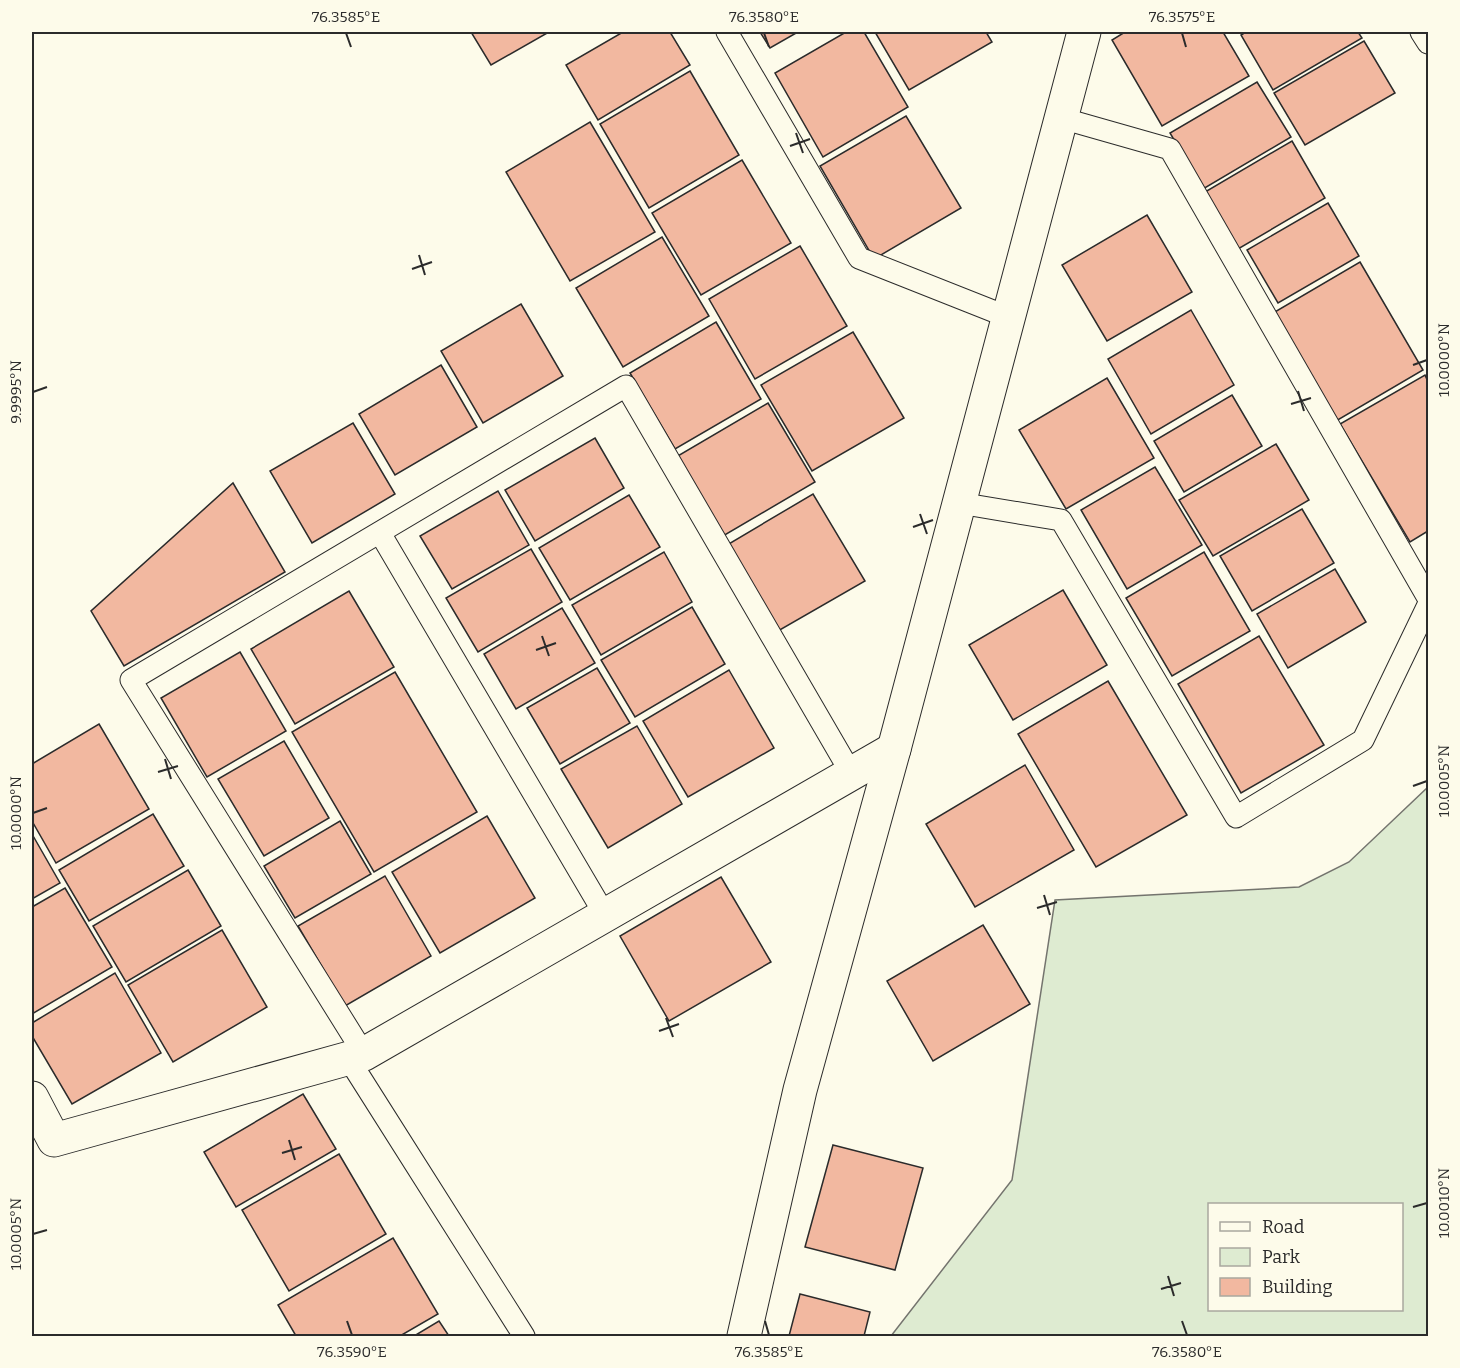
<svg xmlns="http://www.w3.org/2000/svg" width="1460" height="1368" font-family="Bitter,serif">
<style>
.green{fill:#deebd1;stroke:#74746e;stroke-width:1.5;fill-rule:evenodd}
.building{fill:#f2b8a0;stroke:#2b2b2b;stroke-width:1.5}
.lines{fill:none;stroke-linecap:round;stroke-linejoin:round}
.lane-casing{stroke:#2b2b2b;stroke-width:23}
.street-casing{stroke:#2b2b2b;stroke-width:35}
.lane{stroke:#fdfbea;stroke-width:21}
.street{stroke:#fdfbea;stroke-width:33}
.ticks{fill:none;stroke:#2b2b2b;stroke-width:2}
.neatline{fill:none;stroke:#2b2b2b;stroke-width:2}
.ticks-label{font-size:15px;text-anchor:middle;fill:#2b2b2b}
</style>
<rect width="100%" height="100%" fill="#fdfbea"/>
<path class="green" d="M 1428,787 L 1428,1336 L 891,1336 L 1012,1180 L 1055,900 L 1299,887 L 1349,862 ZM 1210,1204 L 1402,1204 L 1402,1310 L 1210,1310 Z"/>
<g class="building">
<path d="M 471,32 L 549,32 L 491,65 Z"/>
<path d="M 623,32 L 670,32 L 690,65 L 598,120 L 566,65 Z"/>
<path d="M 760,32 L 798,32 L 770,48 Z"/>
<path d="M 846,32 L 864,32 L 908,107 L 823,157 L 775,73 Z"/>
<path d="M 875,32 L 986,32 L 992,42 L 909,90 Z"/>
<path d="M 1125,32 L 1223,32 L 1249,76 L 1162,126 L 1112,40 Z"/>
<path d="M 1246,32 L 1358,32 L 1362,38 L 1273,90 L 1241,35 Z"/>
<path d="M 1364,41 L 1395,93 L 1305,145 L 1274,93 Z"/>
<path d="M 690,71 L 739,155 L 649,208 L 600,124 Z"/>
<path d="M 1257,82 L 1291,137 L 1203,189 L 1170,133 Z"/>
<path d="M 906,116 L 961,208 L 874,259 L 820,166 Z"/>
<path d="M 590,122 L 655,232 L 570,281 L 506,172 Z"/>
<path d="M 1292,141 L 1325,198 L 1238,249 L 1205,192 Z"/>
<path d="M 742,160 L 791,243 L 701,295 L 652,213 Z"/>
<path d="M 1328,203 L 1359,256 L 1278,303 L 1247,250 Z"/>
<path d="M 1147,215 L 1192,292 L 1107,341 L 1062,265 Z"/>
<path d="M 662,237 L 709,316 L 623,367 L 576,288 Z"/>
<path d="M 800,246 L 847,326 L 755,379 L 709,299 Z"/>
<path d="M 1360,262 L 1423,370 L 1336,421 L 1273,313 Z"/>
<path d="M 521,304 L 563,376 L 483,423 L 441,351 Z"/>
<path d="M 1191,310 L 1234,385 L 1151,434 L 1108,359 Z"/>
<path d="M 716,322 L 761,399 L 675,449 L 630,373 Z"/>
<path d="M 853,332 L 904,418 L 812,471 L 761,385 Z"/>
<path d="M 441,365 L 477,427 L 395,475 L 359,414 Z"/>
<path d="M 1425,375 L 1428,382 L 1428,531 L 1410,542 L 1340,424 Z"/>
<path d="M 1107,378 L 1154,458 L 1066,509 L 1019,430 Z"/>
<path d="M 1232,395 L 1262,446 L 1184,492 L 1154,441 Z"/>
<path d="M 768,403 L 815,482 L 723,536 L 676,457 Z"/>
<path d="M 353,423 L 395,494 L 312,543 L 270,471 Z"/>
<path d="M 595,438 L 624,488 L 535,541 L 505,490 Z"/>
<path d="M 1276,444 L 1309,500 L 1213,556 L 1179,500 Z"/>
<path d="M 1155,467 L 1202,545 L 1127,589 L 1081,510 Z"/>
<path d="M 233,483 L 285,572 L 124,666 L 91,611 Z"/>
<path d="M 498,491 L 529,545 L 452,589 L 420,536 Z"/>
<path d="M 813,494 L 865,581 L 778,631 L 727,545 Z"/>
<path d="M 629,495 L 660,547 L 570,600 L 539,548 Z"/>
<path d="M 1302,509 L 1334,563 L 1252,611 L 1220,556 Z"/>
<path d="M 531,549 L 562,602 L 478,652 L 446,598 Z"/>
<path d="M 664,552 L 692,602 L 601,655 L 572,605 Z"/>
<path d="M 1204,552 L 1250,631 L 1172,676 L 1126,598 Z"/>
<path d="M 1335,569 L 1366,622 L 1288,668 L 1257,614 Z"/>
<path d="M 1063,590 L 1107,665 L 1013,720 L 969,645 Z"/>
<path d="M 349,591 L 394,667 L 295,724 L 251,649 Z"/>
<path d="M 692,607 L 725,664 L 635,717 L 601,660 Z"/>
<path d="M 562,608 L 595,663 L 516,709 L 484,654 Z"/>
<path d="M 1259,636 L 1324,745 L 1241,793 L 1178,684 Z"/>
<path d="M 240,652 L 286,731 L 207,777 L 161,698 Z"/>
<path d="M 597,668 L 630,723 L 560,764 L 527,708 Z"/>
<path d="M 729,670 L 774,748 L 688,797 L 643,721 Z"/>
<path d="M 395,672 L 477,812 L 374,872 L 292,732 Z"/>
<path d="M 1108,681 L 1187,815 L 1096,867 L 1018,734 Z"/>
<path d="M 99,724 L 149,809 L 56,863 L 32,821 L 32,764 Z"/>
<path d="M 637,726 L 682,804 L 608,848 L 561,769 Z"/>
<path d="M 284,741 L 329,818 L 264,856 L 218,779 Z"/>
<path d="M 1025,765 L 1074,850 L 975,907 L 926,824 Z"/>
<path d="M 153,814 L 184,866 L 89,921 L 59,870 Z"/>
<path d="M 487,816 L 535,898 L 440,953 L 392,872 Z"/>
<path d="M 340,821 L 371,874 L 295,918 L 264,866 Z"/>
<path d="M 32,834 L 60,883 L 32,899 Z"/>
<path d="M 188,870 L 221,926 L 126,982 L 93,926 Z"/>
<path d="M 385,876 L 431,956 L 345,1006 L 298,926 Z"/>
<path d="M 721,877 L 771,962 L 669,1021 L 620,936 Z"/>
<path d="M 65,888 L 112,967 L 32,1014 L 32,907 Z"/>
<path d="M 983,925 L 1030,1004 L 933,1061 L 887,981 Z"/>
<path d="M 222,930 L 267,1007 L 173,1062 L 128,985 Z"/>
<path d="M 115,973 L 161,1053 L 72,1104 L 32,1036 L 32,1023 Z"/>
<path d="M 303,1094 L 336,1149 L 236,1207 L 204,1152 Z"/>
<path d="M 833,1145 L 923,1168 L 895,1270 L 805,1247 Z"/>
<path d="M 339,1154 L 386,1234 L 289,1291 L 242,1210 Z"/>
<path d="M 393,1238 L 438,1314 L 400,1336 L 296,1336 L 278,1305 Z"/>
<path d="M 800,1294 L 870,1312 L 864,1336 L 789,1336 Z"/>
<path d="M 439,1321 L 449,1336 L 414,1336 Z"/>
</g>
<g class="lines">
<defs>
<g id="lane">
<path d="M 727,32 L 859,258 L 1008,317"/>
<path d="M 1421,32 L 1428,43"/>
<path d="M 1061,118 L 1170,149 L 1428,598"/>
<path d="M 959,503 L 1061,520 L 1236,817 L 1363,740 L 1428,605"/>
<path d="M 380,533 L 605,915"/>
<path d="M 364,1054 L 131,680 L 626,386 L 851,773"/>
<path d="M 348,1058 L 524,1336"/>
</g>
<g id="street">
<path d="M 32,1098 L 54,1140 L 364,1054 L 894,749"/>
<path d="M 744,1336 L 800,1090 L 894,749 L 1084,32"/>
</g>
</defs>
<use href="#lane" class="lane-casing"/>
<use href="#street" class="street-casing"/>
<use href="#lane" class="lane"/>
<use href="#street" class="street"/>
</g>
<path class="ticks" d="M 346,33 L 351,47M 764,33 L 769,47M 1182,33 L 1186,47M 796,133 L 803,153M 790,146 L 810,139M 419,255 L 425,275M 412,269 L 432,262M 1413,365 L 1427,360M 1298,391 L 1304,411M 33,392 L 47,387M 1291,404 L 1311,398M 920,514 L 927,534M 913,527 L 933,520M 542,636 L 549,656M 536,650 L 556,643M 165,759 L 171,779M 158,772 L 178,766M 1413,786 L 1427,781M 33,813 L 47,808M 1044,895 L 1050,915M 1037,908 L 1057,902M 666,1018 L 673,1037M 659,1031 L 679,1024M 289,1140 L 295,1160M 282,1153 L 302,1147M 1413,1207 L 1427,1203M 33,1234 L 47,1230M 1168,1276 L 1174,1296M 1161,1289 L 1181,1283M 347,1321 L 352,1335M 765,1321 L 769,1335M 1182,1321 L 1187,1335"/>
<rect width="1460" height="1368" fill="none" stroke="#fdfbea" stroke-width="66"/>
<rect x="1208" y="1203" width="195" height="108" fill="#fdfbea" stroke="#a9a89e" stroke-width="1.5"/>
<rect x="1220" y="1222" width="30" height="9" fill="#fdfbea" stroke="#a9a89e" stroke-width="1.5"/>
<text x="1262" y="1233" font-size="18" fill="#2b2b2b">Road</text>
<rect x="1220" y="1248" width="30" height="18" fill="#deebd1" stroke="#a9a89e" stroke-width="1.5"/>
<text x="1262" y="1263" font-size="18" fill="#2b2b2b">Park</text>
<rect x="1220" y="1278" width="30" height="18" fill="#f2b8a0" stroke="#a9a89e" stroke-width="1.5"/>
<text x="1262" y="1293" font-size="18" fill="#2b2b2b">Building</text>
<rect x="33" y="33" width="1394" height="1302" class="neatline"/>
<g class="ticks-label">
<text x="346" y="22">76.3585°E</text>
<text x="764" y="22">76.3580°E</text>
<text x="1182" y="22">76.3575°E</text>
<text transform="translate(1444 360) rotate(-90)" y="5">10.0000°N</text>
<text transform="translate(16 392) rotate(-90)" y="5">9.9995°N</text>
<text transform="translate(1444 781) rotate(-90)" y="5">10.0005°N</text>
<text transform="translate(16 813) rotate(-90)" y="5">10.0000°N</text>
<text transform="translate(1444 1203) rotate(-90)" y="5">10.0010°N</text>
<text transform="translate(16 1234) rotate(-90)" y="5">10.0005°N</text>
<text x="352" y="1357">76.3590°E</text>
<text x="769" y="1357">76.3585°E</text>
<text x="1187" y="1357">76.3580°E</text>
</g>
</svg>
